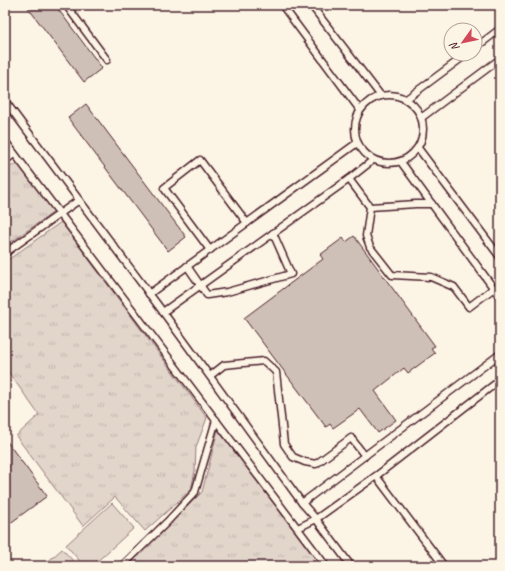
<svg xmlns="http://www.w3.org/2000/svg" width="505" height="571" font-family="Caveat,sans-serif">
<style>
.grass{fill:url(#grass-tufts);stroke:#967a7a}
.pitch{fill:#e2d5ca;stroke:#967a7a}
.building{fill:#cfc0b7;stroke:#4a1f2b}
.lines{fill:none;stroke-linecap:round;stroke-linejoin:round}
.service-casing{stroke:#4a1f2b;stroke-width:9}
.service{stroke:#fcf5e5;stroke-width:6}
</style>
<defs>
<pattern id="grass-tufts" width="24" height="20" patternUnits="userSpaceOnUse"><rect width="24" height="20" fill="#e2d5ca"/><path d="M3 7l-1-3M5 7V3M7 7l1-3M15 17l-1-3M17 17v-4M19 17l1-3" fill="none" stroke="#c3b6ae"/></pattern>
</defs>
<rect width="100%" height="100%" fill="#fcf5e5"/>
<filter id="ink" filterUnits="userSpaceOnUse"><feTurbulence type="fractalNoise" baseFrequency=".025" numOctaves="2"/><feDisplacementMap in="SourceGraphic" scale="8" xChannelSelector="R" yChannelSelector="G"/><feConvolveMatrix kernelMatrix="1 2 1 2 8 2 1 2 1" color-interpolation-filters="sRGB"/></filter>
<g filter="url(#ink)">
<g class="grass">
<path d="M 13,165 L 20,165 L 25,169 L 54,212 L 5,246 L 5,171 Z"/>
<path d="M 61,222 L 207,418 L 196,447 L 195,471 L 191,490 L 145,531 L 115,497 L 83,526 L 16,436 L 39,415 L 5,367 L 5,262 Z"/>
<path d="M 218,430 L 321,566 L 128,566 L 202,492 Z"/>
</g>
<g class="pitch">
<path d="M 112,503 L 134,528 L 92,566 L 84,566 L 66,545 Z"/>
<path d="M 62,549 L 78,566 L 43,566 Z"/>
</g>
<g class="building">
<path d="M 26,5 L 55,5 L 102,68 L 84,82 Z"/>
<path d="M 86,104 L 186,237 L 168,251 L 68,118 Z"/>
<path d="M 354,236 L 435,346 L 431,348 L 435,353 L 408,373 L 404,368 L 375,391 L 396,420 L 378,433 L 360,409 L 333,428 L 330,424 L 326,427 L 244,318 L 319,262 L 323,259 L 320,255 L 343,238 L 346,242 Z"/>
<path d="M 5,439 L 47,496 L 5,527 Z"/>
</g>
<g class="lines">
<defs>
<g id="service">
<path d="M 66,5 L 107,60"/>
<path d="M 282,5 L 360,110"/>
<path d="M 311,5 L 381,96"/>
<path d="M 475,48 L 500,29"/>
<circle cx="389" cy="129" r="34"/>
<path d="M 405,100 L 467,54"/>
<path d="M 5,101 L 163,312 L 302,503 L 316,519 L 351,566"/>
<path d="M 421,118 L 500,59"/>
<path d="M 5,141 L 326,566"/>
<path d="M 418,148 L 500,257"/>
<path d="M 5,161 L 14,154"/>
<path d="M 401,162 L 500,297"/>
<path d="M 349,179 L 370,207 L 366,236 L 370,247 L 392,275 L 431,277 L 454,287 L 469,307 L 494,288"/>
<path d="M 370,207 L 416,204 L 432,204"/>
<path d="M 210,250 L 164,188 L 200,160 L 247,223"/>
<path d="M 5,253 L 79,200"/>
<path d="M 187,266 L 207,295 L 227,292 L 291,274 L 273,233"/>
<path d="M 149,294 L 357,143"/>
<path d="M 163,312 L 349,179 L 373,160"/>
<path d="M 210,376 L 224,365 L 264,361 L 276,372 L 284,444 L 293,457 L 305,462 L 316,464 L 351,438 L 365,456"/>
<path d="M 376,476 L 444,566"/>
<path d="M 302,503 L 500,354"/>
<path d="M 298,528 L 316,519 L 376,476 L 500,380"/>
<path d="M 122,566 L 167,522 L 195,492 L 216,420"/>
</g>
</defs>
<use href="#service" class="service-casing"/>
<use href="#service" class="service"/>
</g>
</g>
<rect width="505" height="571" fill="none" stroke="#fcf5e5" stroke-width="20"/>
<rect x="10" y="10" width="485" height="551" fill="none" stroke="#4a1f2b" stroke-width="1.5" filter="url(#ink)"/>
<g transform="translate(463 42) rotate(237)"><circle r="19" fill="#fcf5e5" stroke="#b59f9b"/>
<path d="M0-3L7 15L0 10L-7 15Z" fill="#d1495b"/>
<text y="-6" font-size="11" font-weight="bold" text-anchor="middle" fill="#4a1f2b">N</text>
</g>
</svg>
